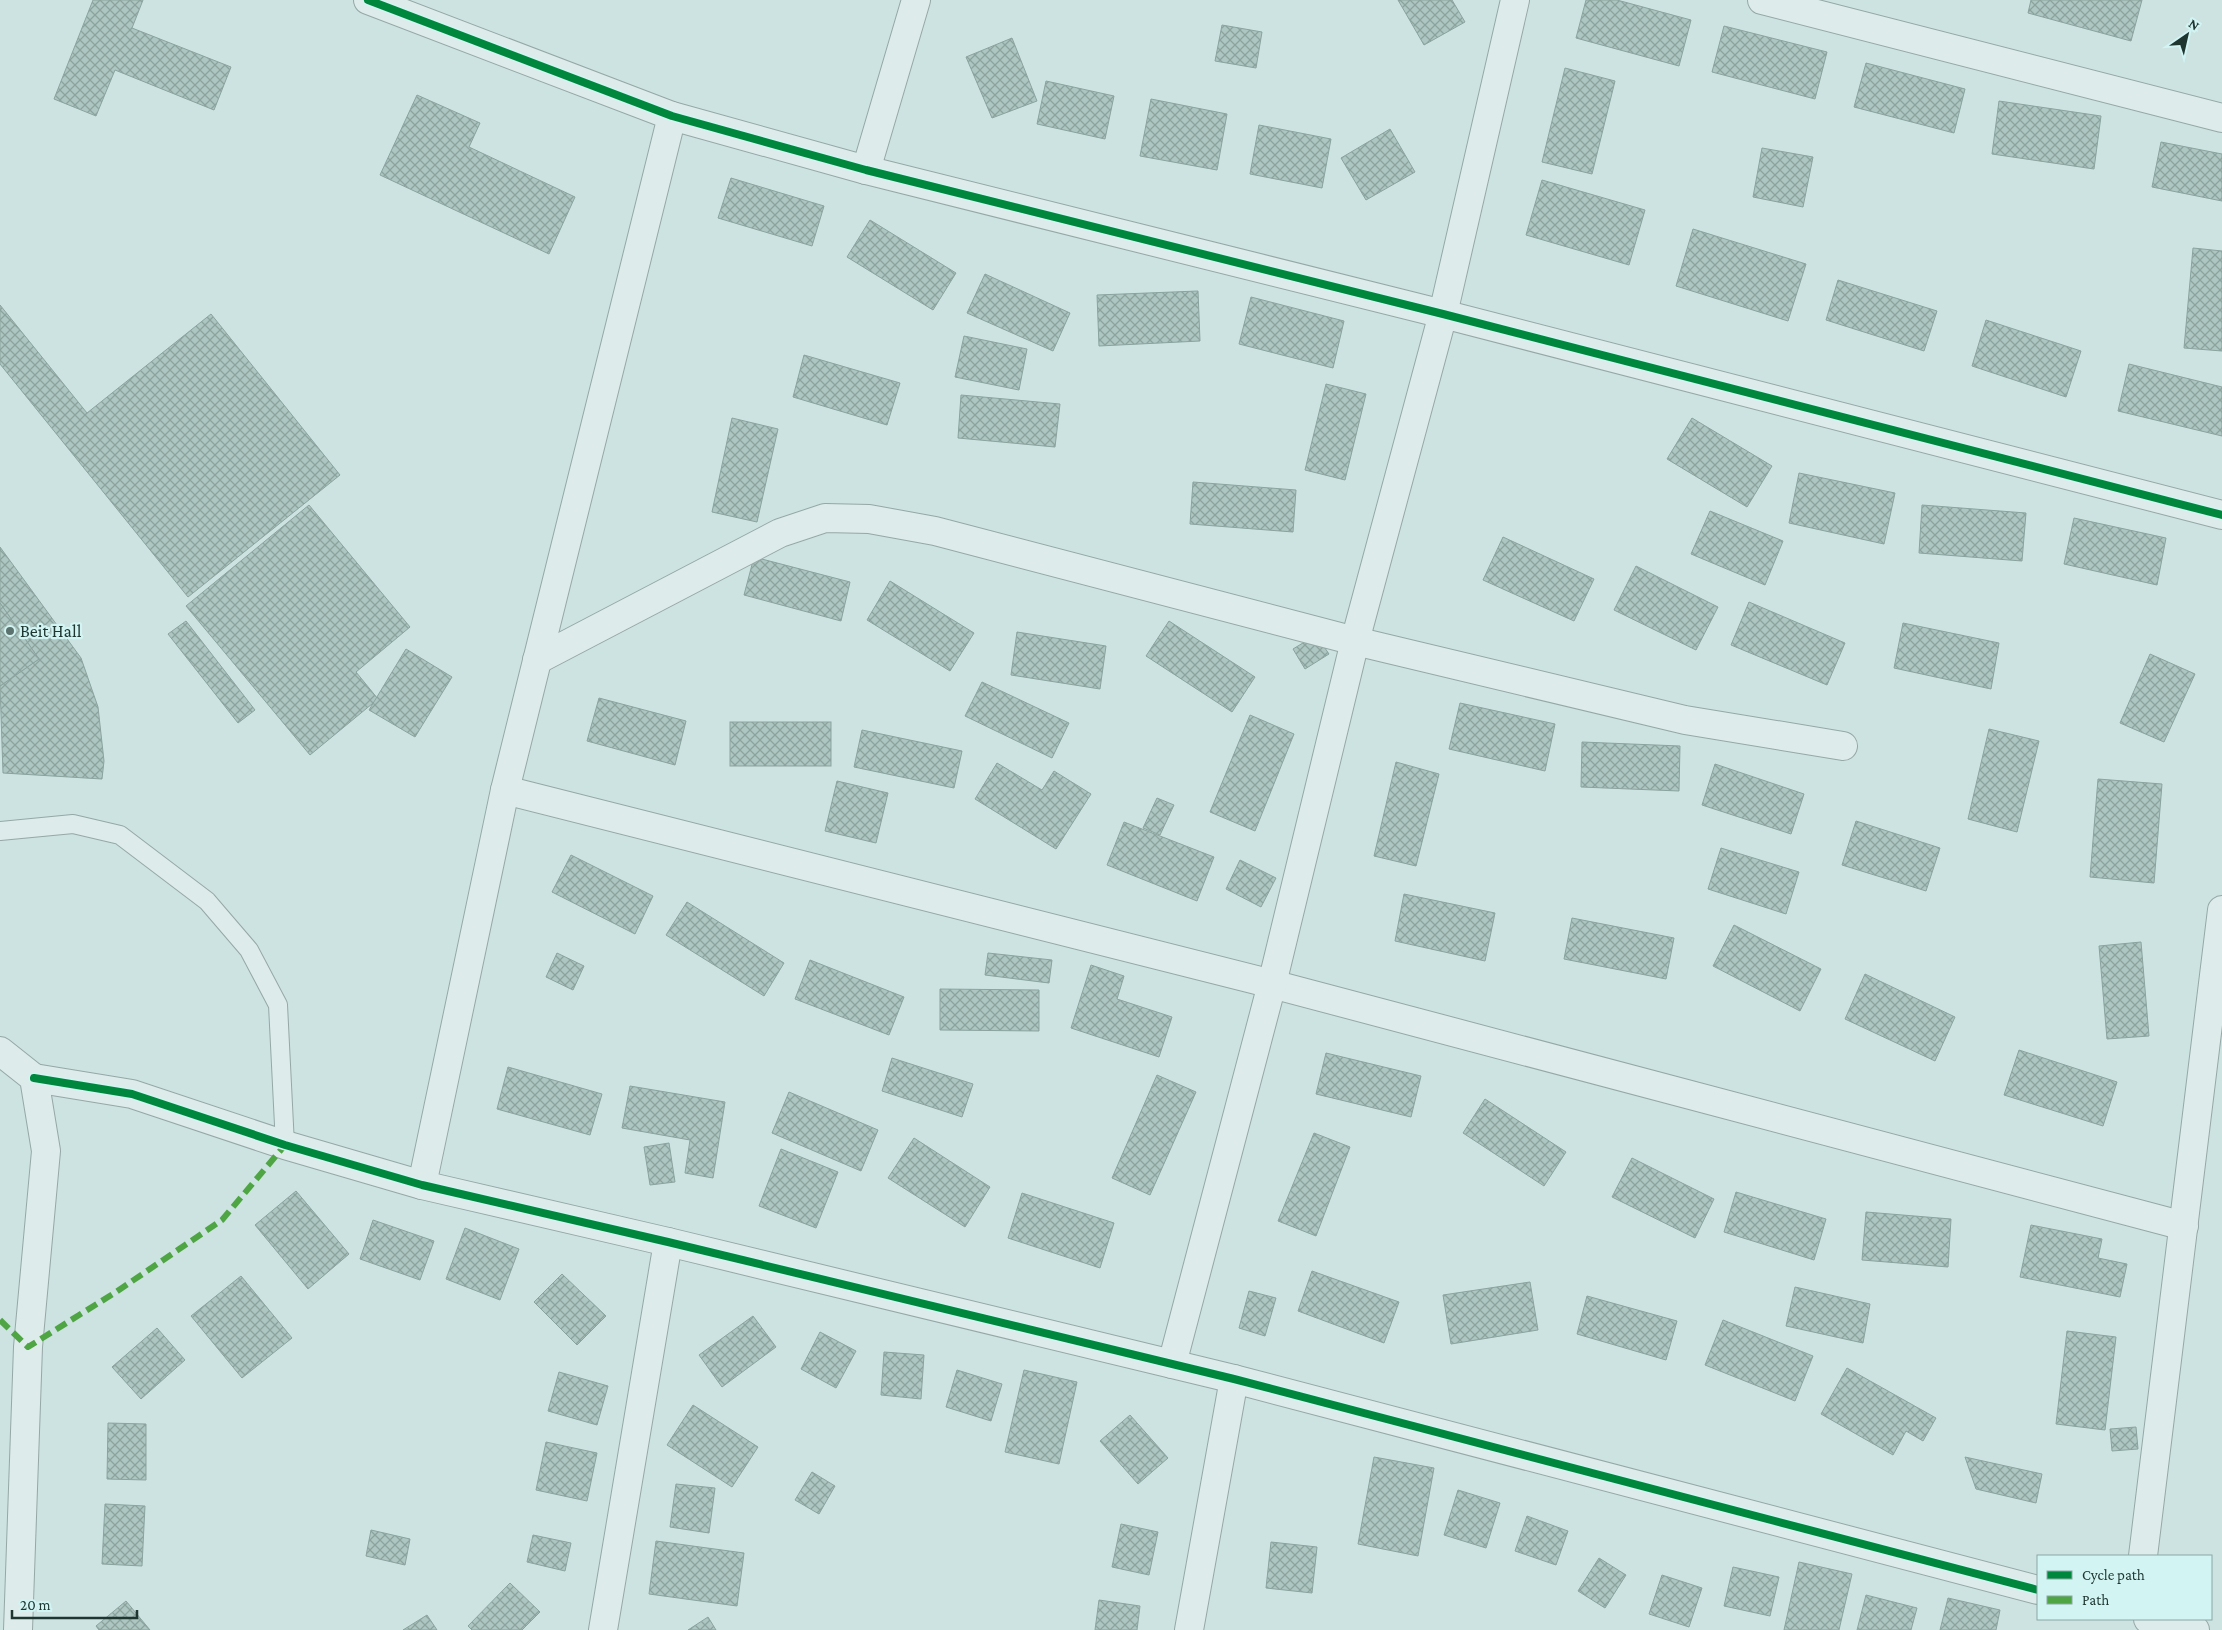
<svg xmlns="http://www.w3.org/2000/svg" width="2222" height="1630" font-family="'Crimson Pro',serif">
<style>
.building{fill:url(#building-cross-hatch);stroke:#8ba39e}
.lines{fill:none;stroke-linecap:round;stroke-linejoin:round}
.service-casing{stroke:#95a8a6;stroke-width:20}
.minor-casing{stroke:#95a8a6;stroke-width:30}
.tertiary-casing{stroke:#95a8a6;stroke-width:30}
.service{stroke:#ddebea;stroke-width:18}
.minor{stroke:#ddebea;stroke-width:28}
.tertiary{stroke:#ddebea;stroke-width:28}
.quiet{stroke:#4fa544;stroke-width:6;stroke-dasharray:12 6;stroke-linecap:butt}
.cycleway-casing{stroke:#d2f4f3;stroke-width:11}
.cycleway{stroke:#00873e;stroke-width:8}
.poi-dot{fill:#5b726e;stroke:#d2f4f3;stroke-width:2}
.labels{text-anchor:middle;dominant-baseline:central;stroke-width:4.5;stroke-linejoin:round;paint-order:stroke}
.poi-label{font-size:18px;fill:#1e3530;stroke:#d2f4f3;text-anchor:start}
</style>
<defs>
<pattern id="building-cross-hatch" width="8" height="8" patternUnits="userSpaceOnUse" patternTransform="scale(1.25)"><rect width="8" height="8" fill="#adc6c1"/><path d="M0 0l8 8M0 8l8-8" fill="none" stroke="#8ca29d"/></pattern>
</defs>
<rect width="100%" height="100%" fill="#cce3e2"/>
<g class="building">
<path d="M 93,0 L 143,0 L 132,28 L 231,67 L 214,110 L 115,70 L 96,116 L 54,99 Z"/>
<path d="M 1398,0 L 1452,0 L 1465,22 L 1424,45 Z"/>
<path d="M 1586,0 L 1617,0 L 1691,20 L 1679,66 L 1576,38 Z"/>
<path d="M 2031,0 L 2142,0 L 2131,41 L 2028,13 Z"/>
<path d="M 1222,25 L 1262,32 L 1256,68 L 1215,61 Z"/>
<path d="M 1724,26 L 1827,52 L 1815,99 L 1712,72 Z"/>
<path d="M 1012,38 L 1037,101 L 992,118 L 966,57 Z"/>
<path d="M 1866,63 L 1965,89 L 1954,133 L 1854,107 Z"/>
<path d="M 1565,68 L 1615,81 L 1592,174 L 1542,162 Z"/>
<path d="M 1046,81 L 1114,96 L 1105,139 L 1037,124 Z"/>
<path d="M 417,95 L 480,123 L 469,147 L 575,197 L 549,254 L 380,175 Z"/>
<path d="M 1151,99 L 1227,114 L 1217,170 L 1140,156 Z"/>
<path d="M 1999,101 L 2101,116 L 2094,169 L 1992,154 Z"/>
<path d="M 1259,125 L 1331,139 L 1322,188 L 1250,174 Z"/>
<path d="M 1390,129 L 1415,172 L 1366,200 L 1341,158 Z"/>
<path d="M 2161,142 L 2222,154 L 2222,201 L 2152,187 Z"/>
<path d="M 1762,148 L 1813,157 L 1803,207 L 1753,197 Z"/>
<path d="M 731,178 L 824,206 L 812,246 L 718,218 Z"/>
<path d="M 1542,180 L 1645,210 L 1629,265 L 1526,235 Z"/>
<path d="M 870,220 L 956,273 L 933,310 L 847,257 Z"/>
<path d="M 1693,229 L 1806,264 L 1788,321 L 1676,286 Z"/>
<path d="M 2193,248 L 2222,251 L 2222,351 L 2184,348 Z"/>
<path d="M 985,274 L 1070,313 L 1053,351 L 967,313 Z"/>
<path d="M 1838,280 L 1937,311 L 1924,351 L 1826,320 Z"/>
<path d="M 1198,291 L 1200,341 L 1099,346 L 1097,295 Z"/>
<path d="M 1251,297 L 1344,321 L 1333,368 L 1239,344 Z"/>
<path d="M 0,305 L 87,413 L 211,314 L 340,475 L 188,597 L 0,364 Z"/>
<path d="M 1986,320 L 2081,351 L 2066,397 L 1972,366 Z"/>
<path d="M 964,336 L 1027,349 L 1019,390 L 955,377 Z"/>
<path d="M 804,355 L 900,383 L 887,425 L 793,397 Z"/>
<path d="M 2129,364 L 2222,387 L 2222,436 L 2118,411 Z"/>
<path d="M 1326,384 L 1366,394 L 1345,480 L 1305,470 Z"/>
<path d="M 961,395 L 1060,404 L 1055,447 L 958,438 Z"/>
<path d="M 732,418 L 778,429 L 757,522 L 712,512 Z"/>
<path d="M 1692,418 L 1772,466 L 1747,507 L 1667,459 Z"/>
<path d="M 1799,473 L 1895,493 L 1884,544 L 1789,523 Z"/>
<path d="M 1193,482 L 1296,490 L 1293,532 L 1190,524 Z"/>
<path d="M 309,505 L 410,627 L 356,672 L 378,699 L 310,755 L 186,606 Z"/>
<path d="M 1922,505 L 2026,513 L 2022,561 L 1919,553 Z"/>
<path d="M 1710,511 L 1783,541 L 1765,585 L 1691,554 Z"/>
<path d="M 2074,518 L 2166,538 L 2157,585 L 2064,564 Z"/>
<path d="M 1503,537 L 1594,579 L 1574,621 L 1483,580 Z"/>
<path d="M 0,547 L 81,658 L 98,707 L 104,761 L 102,779 L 3,773 L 0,686 L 39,659 L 0,603 Z"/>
<path d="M 754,557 L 850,582 L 841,621 L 744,595 Z"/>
<path d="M 1636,566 L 1718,607 L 1696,650 L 1614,610 Z"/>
<path d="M 890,581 L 974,633 L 950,671 L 867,620 Z"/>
<path d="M 1749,602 L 1845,643 L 1827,685 L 1731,645 Z"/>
<path d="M 0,603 L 39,659 L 0,686 Z"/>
<path d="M 186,621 L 255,710 L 238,723 L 168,634 Z"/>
<path d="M 1169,621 L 1255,677 L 1232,712 L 1146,656 Z"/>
<path d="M 1903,623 L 1999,643 L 1991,689 L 1894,668 Z"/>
<path d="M 1017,632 L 1106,646 L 1100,689 L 1011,675 Z"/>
<path d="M 1316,635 L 1329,654 L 1305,669 L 1293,649 Z"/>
<path d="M 406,649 L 452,677 L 415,737 L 369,710 Z"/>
<path d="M 2150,654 L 2195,674 L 2164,742 L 2120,723 Z"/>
<path d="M 982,682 L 1069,723 L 1052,758 L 965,716 Z"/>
<path d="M 599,698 L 686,721 L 675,765 L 587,741 Z"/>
<path d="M 1460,703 L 1555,724 L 1545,771 L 1449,749 Z"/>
<path d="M 1250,715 L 1294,734 L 1255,831 L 1210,812 Z"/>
<rect x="730" y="722" width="101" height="44"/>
<path d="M 1989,729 L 2039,741 L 2017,832 L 1968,819 Z"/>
<path d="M 862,730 L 962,751 L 954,788 L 854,767 Z"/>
<path d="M 1582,742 L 1680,746 L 1679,791 L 1581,787 Z"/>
<path d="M 1396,762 L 1439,774 L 1416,866 L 1374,856 Z"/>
<path d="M 997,763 L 1042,790 L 1054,771 L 1091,794 L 1056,849 L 975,799 Z"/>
<path d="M 1715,764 L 1804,794 L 1791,834 L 1702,805 Z"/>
<path d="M 2098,779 L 2162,784 L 2154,883 L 2090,877 Z"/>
<path d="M 837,781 L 888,793 L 876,843 L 825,831 Z"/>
<path d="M 1157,798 L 1174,805 L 1160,835 L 1143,828 Z"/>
<path d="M 1856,821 L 1940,848 L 1926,891 L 1842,865 Z"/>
<path d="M 1124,822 L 1214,857 L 1197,901 L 1107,865 Z"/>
<path d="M 1721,848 L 1799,872 L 1786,914 L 1708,889 Z"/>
<path d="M 571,855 L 653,896 L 635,934 L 552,892 Z"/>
<path d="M 1240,860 L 1276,878 L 1261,907 L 1226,889 Z"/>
<path d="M 1404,894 L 1495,913 L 1485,961 L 1395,941 Z"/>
<path d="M 687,902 L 784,963 L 764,996 L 666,935 Z"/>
<path d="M 1572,918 L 1674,938 L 1666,979 L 1564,959 Z"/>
<path d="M 1734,925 L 1821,969 L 1800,1011 L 1713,966 Z"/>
<path d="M 2141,942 L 2149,1036 L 2107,1039 L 2099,946 Z"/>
<path d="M 557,953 L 584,966 L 573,990 L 546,977 Z"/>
<path d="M 988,953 L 1052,960 L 1049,983 L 985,975 Z"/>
<path d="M 810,960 L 904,997 L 889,1035 L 795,999 Z"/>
<path d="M 1091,965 L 1124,976 L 1117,999 L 1172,1017 L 1159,1057 L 1071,1028 Z"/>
<path d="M 1865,974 L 1955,1017 L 1935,1061 L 1845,1019 Z"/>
<path d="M 940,989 L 1039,990 L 1039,1031 L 940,1030 Z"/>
<path d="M 2019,1050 L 2117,1082 L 2103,1126 L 2004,1095 Z"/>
<path d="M 1326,1053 L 1421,1076 L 1411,1117 L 1316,1094 Z"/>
<path d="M 892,1058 L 973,1084 L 962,1117 L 882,1091 Z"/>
<path d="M 508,1067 L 602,1094 L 590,1135 L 497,1109 Z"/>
<path d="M 1157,1075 L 1196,1092 L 1150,1195 L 1112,1178 Z"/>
<path d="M 630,1086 L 725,1102 L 713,1178 L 685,1173 L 690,1140 L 622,1128 Z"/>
<path d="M 789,1092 L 878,1130 L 861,1171 L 772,1133 Z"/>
<path d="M 1485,1099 L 1566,1152 L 1544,1186 L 1463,1133 Z"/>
<path d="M 1314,1133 L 1350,1147 L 1316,1236 L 1278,1221 Z"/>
<path d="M 914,1138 L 990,1187 L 965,1227 L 888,1178 Z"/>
<path d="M 669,1143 L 675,1182 L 650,1185 L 644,1147 Z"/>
<path d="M 781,1149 L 838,1172 L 816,1228 L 759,1206 Z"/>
<path d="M 1632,1158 L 1714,1199 L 1695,1238 L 1612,1197 Z"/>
<path d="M 296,1191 L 349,1254 L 308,1289 L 255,1225 Z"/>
<path d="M 1736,1192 L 1826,1219 L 1814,1260 L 1724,1232 Z"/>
<path d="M 1022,1193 L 1114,1223 L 1100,1268 L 1008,1238 Z"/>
<path d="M 1866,1212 L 1951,1219 L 1948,1267 L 1862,1260 Z"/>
<path d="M 373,1220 L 434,1241 L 420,1280 L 360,1259 Z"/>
<path d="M 2031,1225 L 2102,1239 L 2098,1258 L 2127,1264 L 2120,1297 L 2020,1277 Z"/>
<path d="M 465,1228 L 519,1249 L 500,1300 L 446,1279 Z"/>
<path d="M 1312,1271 L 1399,1302 L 1384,1343 L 1298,1311 Z"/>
<path d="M 562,1274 L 606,1316 L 577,1345 L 534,1302 Z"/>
<path d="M 241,1276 L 292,1338 L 242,1378 L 191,1316 Z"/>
<path d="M 1530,1282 L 1538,1330 L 1451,1344 L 1443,1295 Z"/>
<path d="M 1795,1287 L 1870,1304 L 1863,1343 L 1786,1326 Z"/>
<path d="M 1249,1291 L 1276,1298 L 1265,1336 L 1239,1328 Z"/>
<path d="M 1587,1296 L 1677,1321 L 1666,1360 L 1577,1334 Z"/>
<path d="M 753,1316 L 776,1347 L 722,1387 L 699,1355 Z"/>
<path d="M 1723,1320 L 1813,1356 L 1795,1401 L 1705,1365 Z"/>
<path d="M 157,1328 L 185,1360 L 141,1399 L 112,1367 Z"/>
<path d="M 2067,1331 L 2116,1337 L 2105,1430 L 2056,1424 Z"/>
<path d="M 820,1332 L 856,1351 L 836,1388 L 801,1369 Z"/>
<path d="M 884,1352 L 924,1355 L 921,1399 L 881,1395 Z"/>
<path d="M 1847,1368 L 1936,1418 L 1923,1441 L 1906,1431 L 1893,1455 L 1821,1414 Z"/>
<path d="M 957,1370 L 1002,1384 L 991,1421 L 946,1407 Z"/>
<path d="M 1024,1370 L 1077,1382 L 1059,1464 L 1005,1452 Z"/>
<path d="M 559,1372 L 608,1386 L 597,1425 L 548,1411 Z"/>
<path d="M 693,1405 L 758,1447 L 732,1487 L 667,1445 Z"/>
<path d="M 1130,1415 L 1168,1458 L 1138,1484 L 1100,1441 Z"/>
<path d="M 108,1423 L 146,1424 L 146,1480 L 107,1479 Z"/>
<path d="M 2136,1427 L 2138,1449 L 2112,1451 L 2110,1429 Z"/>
<path d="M 546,1442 L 597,1453 L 587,1501 L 536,1490 Z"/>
<path d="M 1374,1457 L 1434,1468 L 1418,1556 L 1358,1544 Z"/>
<path d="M 1965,1457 L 2042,1474 L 2036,1503 L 1976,1489 Z"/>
<path d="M 812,1472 L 835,1486 L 819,1514 L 795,1500 Z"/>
<path d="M 676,1484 L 715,1488 L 709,1533 L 670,1527 Z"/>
<path d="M 1458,1490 L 1500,1503 L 1486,1548 L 1444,1535 Z"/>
<path d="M 105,1504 L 145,1506 L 142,1566 L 102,1564 Z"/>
<path d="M 1527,1516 L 1568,1531 L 1556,1565 L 1515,1551 Z"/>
<path d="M 1121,1524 L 1158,1532 L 1149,1575 L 1112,1567 Z"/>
<path d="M 371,1530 L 410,1539 L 405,1565 L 366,1556 Z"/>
<path d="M 533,1535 L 571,1543 L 565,1571 L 527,1562 Z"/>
<path d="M 656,1541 L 744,1553 L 737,1606 L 649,1594 Z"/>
<path d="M 1271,1542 L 1317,1547 L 1312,1593 L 1266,1588 Z"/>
<path d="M 1599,1558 L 1626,1575 L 1605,1608 L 1578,1591 Z"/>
<path d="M 1799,1562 L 1852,1574 L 1839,1630 L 1784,1630 Z"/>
<path d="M 1733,1567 L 1779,1577 L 1770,1616 L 1724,1606 Z"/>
<path d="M 1662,1575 L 1702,1588 L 1689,1627 L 1649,1614 Z"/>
<path d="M 510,1583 L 540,1612 L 522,1630 L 472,1630 L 468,1626 Z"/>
<path d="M 1866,1595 L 1917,1608 L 1911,1630 L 1857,1630 Z"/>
<path d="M 1948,1598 L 2000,1610 L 1996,1630 L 1940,1630 Z"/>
<path d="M 1099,1600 L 1140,1606 L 1137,1630 L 1095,1630 Z"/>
<path d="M 126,1601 L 150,1630 L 99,1630 L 96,1626 Z"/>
<path d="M 427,1615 L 437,1630 L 403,1630 Z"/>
<path d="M 708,1617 L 716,1630 L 688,1630 Z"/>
</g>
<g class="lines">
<defs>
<path id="service" d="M 0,831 L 73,824 L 120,835 L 207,901 L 249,950 L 278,1005 L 285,1145"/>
<g id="minor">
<path d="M 368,0 L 672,116 L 866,170 L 1443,314 L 2222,515"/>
<path d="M 1762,0 L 2222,118"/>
<path d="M 866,170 L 916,0"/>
<path d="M 537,660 L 780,533 L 825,518 L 869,519 L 935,531 L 1355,641 L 1685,720 L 1843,746"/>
<path d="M 505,790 L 1272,984 L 2184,1226"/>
<path d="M 34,1078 L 132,1094 L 285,1145 L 422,1185 L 668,1242 L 1234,1379 L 2038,1590"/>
<path d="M 422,1185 L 505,790 L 672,116"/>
<path d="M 1172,1364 L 1272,984 L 1355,641 L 1443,314 L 1515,0"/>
<path d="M 2143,1556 L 2222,910"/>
<path d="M 2148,1619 L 2195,1630"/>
<path d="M 603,1630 L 668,1242"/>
<path d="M 1189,1630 L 1234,1379"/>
</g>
<path id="tertiary" d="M 0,1051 L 34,1078 L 46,1151 L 28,1347 L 18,1630"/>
</defs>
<use href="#service" class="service-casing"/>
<use href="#minor" class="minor-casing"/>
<use href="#tertiary" class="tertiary-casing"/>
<use href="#service" class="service"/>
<use href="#minor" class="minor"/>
<use href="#tertiary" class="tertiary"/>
<path class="quiet" d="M 0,1320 L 28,1347 L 116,1292 L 222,1220 L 285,1145"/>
<defs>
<g id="cycleway">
<path d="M 368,0 L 672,116 L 866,170 L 1443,314 L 2222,515"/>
<path d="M 34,1078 L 132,1094 L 285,1145 L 422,1185 L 668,1242 L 1234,1379 L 2038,1590"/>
</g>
</defs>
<use href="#cycleway" class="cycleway-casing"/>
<use href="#cycleway" class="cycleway"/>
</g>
<circle class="poi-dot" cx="10" cy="631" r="5"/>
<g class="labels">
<g class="poi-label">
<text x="20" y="631">Beit Hall</text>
</g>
</g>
<rect x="2037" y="1555" width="175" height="65" fill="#d2f4f3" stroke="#8aa8a5"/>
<rect x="2047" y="1571" width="25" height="8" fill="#00873e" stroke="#8aa8a5"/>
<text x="2082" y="1580" font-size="15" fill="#1e3530">Cycle path</text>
<rect x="2047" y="1596" width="25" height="8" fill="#4fa544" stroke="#8aa8a5"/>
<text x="2082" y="1605" font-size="15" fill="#1e3530">Path</text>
<g transform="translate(2187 35) rotate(34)" stroke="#d2f4f3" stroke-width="4" paint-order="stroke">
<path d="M0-4L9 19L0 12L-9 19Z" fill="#1e3530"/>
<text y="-8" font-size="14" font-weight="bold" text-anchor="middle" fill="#1e3530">N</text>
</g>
<path d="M12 1610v8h125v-8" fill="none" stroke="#1e3530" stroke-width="2.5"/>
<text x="20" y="1610" font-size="15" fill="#1e3530" stroke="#d2f4f3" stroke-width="4" paint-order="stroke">20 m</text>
</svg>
